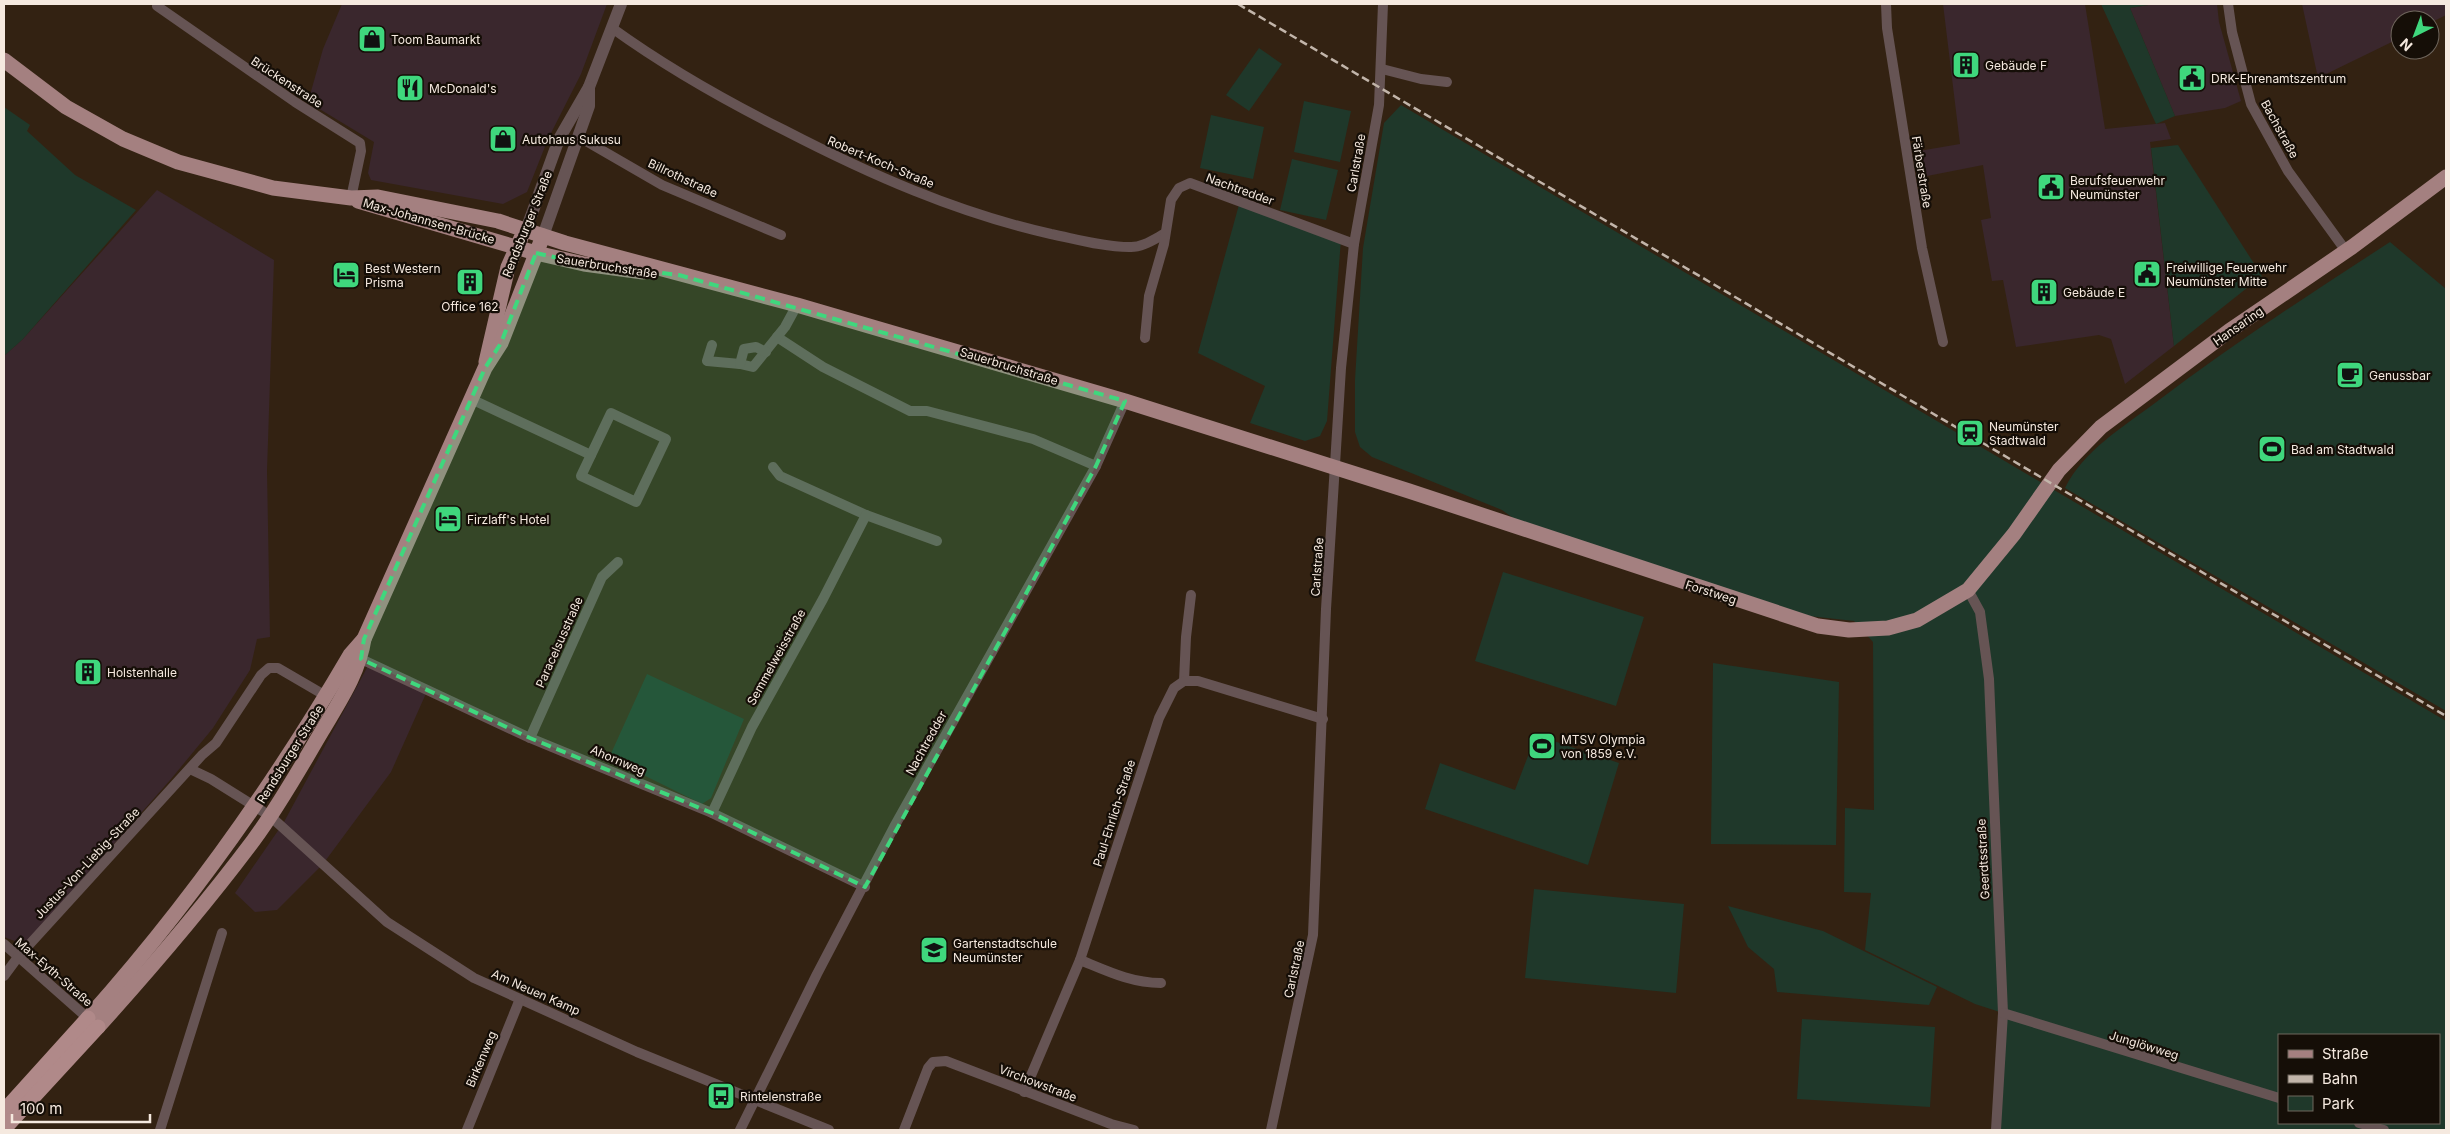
<svg xmlns="http://www.w3.org/2000/svg" width="2450" height="1134" font-family="Inter,sans-serif">
<style>
.commercial{fill:#3a272d}
.green{fill:#1f382a;fill-rule:evenodd}
.lines{fill:none;stroke-linecap:round;stroke-linejoin:round}
.minor{stroke:#665454;stroke-width:10}
.tertiary{stroke:#665454;stroke-width:12}
.primary{stroke:#a48080;stroke-width:15}
.trunk{stroke:#b08989;stroke-width:15}
.rail{stroke:#c2b5aa;stroke-width:2.5;stroke-dasharray:8 4;stroke-linecap:butt}
.marked{fill:#3fd77d;fill-opacity:0.2;stroke:#3fd77d;stroke-width:4;stroke-dasharray:10 6;stroke-linejoin:round}
.labels{text-anchor:middle;dominant-baseline:central;stroke-width:4.5;stroke-linejoin:round;paint-order:stroke}
.poi-label{font-size:12px;fill:#f5e9df;stroke:#150e07;text-anchor:start}
.street-label{font-size:12px;fill:#f5e9df;stroke:#150e07}
</style>
<rect width="100%" height="100%" fill="#332212"/>
<g class="commercial">
<path d="M 342,4 L 607,4 L 581,74 L 548,139 L 527,192 L 503,204 L 371,180 L 368,173 L 374,142 L 308,102 L 323,49 Z"/>
<path d="M 1943,4 L 2085,4 L 2105,129 L 2165,123 L 2171,139 L 2150,142 L 2174,346 L 2125,384 L 2111,339 L 2099,335 L 2016,347 L 2003,280 L 1992,281 L 1981,220 L 1991,218 L 1983,165 L 1917,178 L 1913,152 L 1960,144 Z"/>
<path d="M 2154,4 L 2217,4 L 2219,22 L 2241,101 L 2225,108 L 2175,116 L 2130,8 Z"/>
<path d="M 2302,4 L 2446,4 L 2446,15 L 2430,23 L 2430,20 L 2400,20 L 2400,38 L 2318,78 Z"/>
<path d="M 157,190 L 274,260 L 267,471 L 270,637 L 257,639 L 250,670 L 213,728 L 171,779 L 25,945 L 4,937 L 4,356 L 23,339 Z"/>
<path d="M 369,664 L 428,689 L 391,772 L 323,864 L 277,910 L 255,912 L 235,893 L 284,822 Z"/>
</g>
<g class="green">
<path d="M 2101,4 L 2154,4 L 2130,8 L 2175,116 L 2156,124 Z"/>
<path d="M 1259,48 L 1282,64 L 1249,111 L 1226,95 Z"/>
<path d="M 1304,101 L 1351,111 L 1340,162 L 1294,152 Z"/>
<path d="M 1401,105 L 2446,721 L 2446,1130 L 1996,1130 L 2003,1013 L 1975,1004 L 1865,950 L 1871,893 L 1844,892 L 1845,808 L 1874,810 L 1873,642 L 1854,621 L 1809,616 L 1516,520 L 1502,510 L 1372,457 L 1360,447 L 1355,432 L 1355,380 L 1363,248 L 1384,123 ZM 2279,1035 L 2439,1035 L 2439,1123 L 2279,1123 Z"/>
<path d="M 4,107 L 30,125 L 27,131 L 75,175 L 136,210 L 23,339 L 4,356 Z"/>
<path d="M 1211,115 L 1264,127 L 1253,179 L 1200,168 Z"/>
<path d="M 2178,145 L 2262,276 L 2174,346 L 2151,148 Z"/>
<path d="M 1292,159 L 1338,170 L 1326,220 L 1280,210 Z"/>
<path d="M 1240,201 L 1341,239 L 1327,421 L 1320,436 L 1305,441 L 1250,423 L 1265,386 L 1198,353 Z"/>
<path d="M 2390,242 L 2446,289 L 2446,711 L 2065,488 C 2083,451 2123,427 2155,403 C 2231,345 2310,294 2390,242 Z"/>
<path d="M 1503,572 L 1644,617 L 1616,706 L 1475,661 Z"/>
<path d="M 1713,663 L 1839,682 L 1836,845 L 1711,844 Z"/>
<path d="M 647,674 L 744,719 L 711,798 L 702,804 L 609,758 Z"/>
<path d="M 1536,735 L 1619,763 L 1588,865 L 1425,809 L 1440,763 L 1515,790 Z"/>
<path d="M 1534,889 L 1684,904 L 1676,993 L 1525,978 Z"/>
<path d="M 1728,906 L 1823,931 L 1937,987 L 1929,1005 L 1777,992 L 1774,969 L 1748,947 Z"/>
<path d="M 1802,1019 L 1935,1027 L 1930,1107 L 1797,1099 Z"/>
</g>
<g class="lines">
<g class="minor">
<path d="M 1886,4 L 1887,28 L 1922,248 L 1943,342"/>
<path d="M 2228,4 L 2232,32 L 2251,104 L 2288,171 L 2346,251"/>
<path d="M 157,6 L 295,102 L 360,143 L 361,151 L 351,198"/>
<path d="M 612,28 C 666,67 724,100 784,130 C 869,174 957,213 1051,234 C 1076,239 1103,247 1129,247 C 1141,248 1153,240 1164,234"/>
<path d="M 1382,69 L 1421,79 L 1447,82"/>
<path d="M 579,137 L 662,185 L 781,235"/>
<path d="M 777,337 L 823,367 L 910,411 L 927,411 L 1033,439 L 1096,466"/>
<path d="M 1145,338 L 1149,296 L 1164,244 L 1171,200 L 1179,188 L 1190,183 L 1354,244"/>
<path d="M 712,345 L 707,361 L 740,364 L 753,367 L 785,327 L 797,305"/>
<path d="M 740,364 L 744,349 L 756,347 L 766,352"/>
<path d="M 471,399 L 591,455"/>
<path d="M 611,413 L 666,439 L 636,502 L 581,476 Z"/>
<path d="M 773,467 L 780,476 L 866,515 L 937,541"/>
<path d="M 1968,590 L 1980,612 L 1989,679 L 2003,1013 L 1996,1130"/>
<path d="M 361,659 L 530,738 L 712,813 L 865,887"/>
<path d="M 1184,681 L 1186,637 L 1191,595"/>
<path d="M 530,738 L 602,577 L 618,562"/>
<path d="M 190,769 L 211,779 L 270,816 L 387,922 L 474,978 L 637,1052 L 829,1130"/>
<path d="M 712,813 L 752,727 L 823,599 L 866,515"/>
<path d="M 4,944 L 91,1021"/>
<path d="M 1080,960 C 1107,971 1131,983 1161,983"/>
<path d="M 4,976 L 18,957 L 202,755 L 216,743 L 261,675 L 269,668 L 278,668 L 326,696"/>
<path d="M 2003,1013 L 2279,1098"/>
<path d="M 1024,1092 L 1080,960 L 1159,718 L 1174,688 L 1184,681 L 1198,681 L 1323,719"/>
<path d="M 2359,1123 L 2384,1130"/>
<path d="M 160,1130 L 222,933"/>
<path d="M 467,1130 L 520,999"/>
<path d="M 740,1130 L 817,974 L 894,827 L 1096,466 L 1125,401"/>
<path d="M 904,1130 L 928,1068 L 933,1062 L 946,1061 L 1111,1124 L 1134,1130"/>
<path d="M 1271,1130 L 1313,935 L 1326,609 L 1341,368 L 1354,244 L 1379,105 L 1383,4"/>
</g>
<g class="tertiary">
<path d="M 526,230 L 559,139 L 589,87 L 621,4"/>
<path d="M 543,236 L 589,106 L 589,87"/>
</g>
<g class="primary">
<path d="M 4,60 L 66,107 L 123,139 L 178,162 L 273,188 L 351,198 L 378,197 L 498,221 L 565,243 L 797,305 L 1125,401 L 1409,491 L 1818,626 L 1849,630 L 1888,628 L 1917,620 L 1968,590 L 2014,534 L 2059,470 L 2101,427 L 2229,331 L 2352,247 L 2446,177"/>
<path d="M 358,201 L 536,253 L 584,264 L 643,272"/>
<path d="M 486,362 L 508,267 L 521,238"/>
<path d="M 88,1018 C 188,906 274,785 350,655 L 364,639 L 485,368 L 501,343 L 543,236"/>
<path d="M 98,1027 C 152,967 205,905 253,841 C 279,806 300,768 322,731 C 339,702 359,673 364,639"/>
</g>
<g class="trunk">
<path d="M 4,1111 L 88,1018"/>
<path d="M 4,1129 L 98,1027"/>
</g>
<path class="rail" d="M 1238,4 L 2446,716"/>
</g>
<path class="marked" d="M 536,253 L 584,264 L 679,275 L 1125,401 L 1096,466 L 865,887 L 712,813 L 530,738 L 361,659 L 364,639 L 485,368 L 501,343 Z"/>
<defs>
<symbol id="shop-square" viewBox="-11 -11 22 22"><rect x="-9" y="-9" width="18" height="18" rx="4" fill="#3fd77d" stroke="#150e07"/><path d="M-5-2.5h2.3a2.7 3.5 0 0 1 5.4 0H5L5.5 6h-11ZM-1.5-2.5h3a1.5 2.3 0 0 0-3 0Z" fill="#111"/></symbol>
<symbol id="building-square" viewBox="-11 -11 22 22"><rect x="-9" y="-9" width="18" height="18" rx="4" fill="#3fd77d" stroke="#150e07"/><path d="M-4-6H4V6H1V3H-1V6H-4ZM-2.5-4.3h1.7v1.8h-1.7ZM.8-4.3h1.7v1.8H.8ZM-2.5-1h1.7V.8h-1.7ZM.8-1h1.7V.8H.8Z" fill="#111"/></symbol>
<symbol id="civic-square" viewBox="-11 -11 22 22"><rect x="-9" y="-9" width="18" height="18" rx="4" fill="#3fd77d" stroke="#150e07"/><path d="M-.6-6.5H3V-4.5H.6V-3L4-1V1h2V6H-6V1h2V-1L-.6-3ZM-1.2 2.5V6h2.4V2.5Z" fill="#111"/></symbol>
<symbol id="restaurant-square" viewBox="-11 -11 22 22"><rect x="-9" y="-9" width="18" height="18" rx="4" fill="#3fd77d" stroke="#150e07"/><path d="M-5-6h1v4h1v-4h1v4h1v-4h1v5L-1.5 .5V6h-2V.5L-5-1ZM5-6V6H3V1.5H1.5Q1.5-4 5-6Z" fill="#111"/></symbol>
<symbol id="hotel-square" viewBox="-11 -11 22 22"><rect x="-9" y="-9" width="18" height="18" rx="4" fill="#3fd77d" stroke="#150e07"/><path d="M-6-4.5h1.5V1H6V5H4.5V3h-9V5H-6ZM-4 0a1.8 1.8 0 1 1 3.6 0ZM.5 0V-2.5h3Q6-2.5 6 0Z" fill="#111"/></symbol>
<symbol id="cafe-square" viewBox="-11 -11 22 22"><rect x="-9" y="-9" width="18" height="18" rx="4" fill="#3fd77d" stroke="#150e07"/><path d="M-5.5-4.5H6V0H3Q3 3.5 0 3.5H-2.5Q-5.5 3.5-5.5 0ZM3-3.2v2h1.7v-2ZM-6 4.5H4V6H-6Z" fill="#111"/></symbol>
<symbol id="station-square" viewBox="-11 -11 22 22"><rect x="-9" y="-9" width="18" height="18" rx="4" fill="#3fd77d" stroke="#150e07"/><path d="M-3-6H3Q5-6 5-4V2Q5 4 3 4L4.5 6H3L1.5 4h-3L-3 6H-4.5L-3 4Q-5 4-5 2V-4Q-5-6-3-6ZM-3.5-4v3h7v-3ZM-3.5 1v1.5H-2V1ZM2 1v1.5H3.5V1Z" fill="#111"/></symbol>
<symbol id="stadium-square" viewBox="-11 -11 22 22"><rect x="-9" y="-9" width="18" height="18" rx="4" fill="#3fd77d" stroke="#150e07"/><path d="M0-5a6.5 5 0 1 0 0 10a6.5 5 0 1 0 0-10ZM-3.5-1.8h7v3.6h-7Z" fill="#111"/></symbol>
<symbol id="school-square" viewBox="-11 -11 22 22"><rect x="-9" y="-9" width="18" height="18" rx="4" fill="#3fd77d" stroke="#150e07"/><path d="M0-5L7-2L0 1L-7-2ZM-4 1L0 2.5L4 1V4Q0 6-4 4Z" fill="#111"/></symbol>
<symbol id="bus-square" viewBox="-11 -11 22 22"><rect x="-9" y="-9" width="18" height="18" rx="4" fill="#3fd77d" stroke="#150e07"/><path d="M-5-6H5V4H4V6H2V4H-2V6H-4V4H-5ZM-3.5-4V0h7V-4ZM-3.5 1.2v1.5H-2V1.2ZM2 1.2v1.5H3.5V1.2Z" fill="#111"/></symbol>
</defs>
<g fill-rule="evenodd">
<use href="#shop-square" x="356" y="23" width="32" height="32"/>
<use href="#building-square" x="1950" y="49" width="32" height="32"/>
<use href="#civic-square" x="2176" y="62" width="32" height="32"/>
<use href="#restaurant-square" x="394" y="72" width="32" height="32"/>
<use href="#shop-square" x="487" y="123" width="32" height="32"/>
<use href="#civic-square" x="2035" y="171" width="32" height="32"/>
<use href="#civic-square" x="2131" y="258" width="32" height="32"/>
<use href="#hotel-square" x="330" y="259" width="32" height="32"/>
<use href="#building-square" x="454" y="266" width="32" height="32"/>
<use href="#building-square" x="2028" y="276" width="32" height="32"/>
<use href="#cafe-square" x="2334" y="359" width="32" height="32"/>
<use href="#station-square" x="1954" y="417" width="32" height="32"/>
<use href="#stadium-square" x="2256" y="433" width="32" height="32"/>
<use href="#hotel-square" x="432" y="503" width="32" height="32"/>
<use href="#building-square" x="72" y="656" width="32" height="32"/>
<use href="#stadium-square" x="1526" y="730" width="32" height="32"/>
<use href="#school-square" x="918" y="934" width="32" height="32"/>
<use href="#bus-square" x="705" y="1080" width="32" height="32"/>
</g>
<g class="labels">
<g class="poi-label">
<text x="391" y="39">Toom Baumarkt</text>
<text x="1985" y="65">Gebäude F</text>
<text x="2211" y="78">DRK-Ehrenamtszentrum</text>
<text x="429" y="88">McDonald's</text>
<text x="522" y="139">Autohaus Sukusu</text>
<text x="2070" y="180">Berufsfeuerwehr<tspan x="2070" dy="14">Neumünster</tspan></text>
<text x="2166" y="267">Freiwillige Feuerwehr<tspan x="2166" dy="14">Neumünster Mitte</tspan></text>
<text x="365" y="268">Best Western<tspan x="365" dy="14">Prisma</tspan></text>
<text x="2063" y="292">Gebäude E</text>
<text x="470" y="306" text-anchor="middle">Office 162</text>
<text x="2369" y="375">Genussbar</text>
<text x="1989" y="426">Neumünster<tspan x="1989" dy="14">Stadtwald</tspan></text>
<text x="2291" y="449">Bad am Stadtwald</text>
<text x="467" y="519">Firzlaff's Hotel</text>
<text x="107" y="672">Holstenhalle</text>
<text x="1561" y="739">MTSV Olympia<tspan x="1561" dy="14">von 1859 e.V.</tspan></text>
<text x="953" y="943">Gartenstadtschule<tspan x="953" dy="14">Neumünster</tspan></text>
<text x="740" y="1096">Rintelenstraße</text>
</g>
<g class="street-label">
<text transform="translate(287 82) rotate(33)">Brückenstraße</text>
<text transform="translate(2280 129) rotate(61)">Bachstraße</text>
<text transform="translate(881 162) rotate(23)">Robert-Koch-Straße</text>
<text transform="translate(1356 163) rotate(-80)">Carlstraße</text>
<text transform="translate(1922 172) rotate(81)">Färberstraße</text>
<text transform="translate(683 178) rotate(25)">Billrothstraße</text>
<text transform="translate(1240 189) rotate(20)">Nachtredder</text>
<text transform="translate(429 221) rotate(16)">Max-Johannsen-Brücke</text>
<text transform="translate(527 224) rotate(-68)">Rendsburger Straße</text>
<text transform="translate(607 266) rotate(9)">Sauerbruchstraße</text>
<text transform="translate(2238 326) rotate(-35)">Hansaring</text>
<text transform="translate(1009 366) rotate(17)">Sauerbruchstraße</text>
<text transform="translate(1317 567) rotate(-86)">Carlstraße</text>
<text transform="translate(1711 592) rotate(18)">Forstweg</text>
<text transform="translate(559 642) rotate(-66)">Paracelsusstraße</text>
<text transform="translate(776 657) rotate(-61)">Semmelweisstraße</text>
<text transform="translate(926 743) rotate(-61)">Nachtredder</text>
<text transform="translate(290 754) rotate(-58)">Rendsburger Straße</text>
<text transform="translate(618 760) rotate(23)">Ahornweg</text>
<text transform="translate(1114 813) rotate(-72)">Paul-Ehrlich-Straße</text>
<text transform="translate(1983 859) rotate(-93)">Geerdtsstraße</text>
<text transform="translate(87 863) rotate(-47)">Justus-Von-Liebig-Straße</text>
<text transform="translate(1294 969) rotate(-78)">Carlstraße</text>
<text transform="translate(54 972) rotate(41)">Max-Eyth-Straße</text>
<text transform="translate(536 992) rotate(24)">Am Neuen Kamp</text>
<text transform="translate(2144 1045) rotate(17)">Junglöwweg</text>
<text transform="translate(481 1059) rotate(-67)">Birkenweg</text>
<text transform="translate(1038 1083) rotate(21)">Virchowstraße</text>
</g>
</g>
<rect width="2450" height="1134" fill="none" stroke="#f5e9df" stroke-width="10"/>
<rect x="2278" y="1034" width="162" height="90" fill="#150e07" stroke="#6f665d"/>
<rect x="2288" y="1050" width="25" height="8" fill="#a48080" stroke="#6f665d"/>
<text x="2322" y="1059" font-size="15" fill="#f5e9df">Straße</text>
<rect x="2288" y="1075" width="25" height="8" fill="#c2b5aa" stroke="#6f665d"/>
<text x="2322" y="1084" font-size="15" fill="#f5e9df">Bahn</text>
<rect x="2288" y="1096" width="25" height="15" fill="#1f382a" stroke="#6f665d"/>
<text x="2322" y="1109" font-size="15" fill="#f5e9df">Park</text>
<g transform="translate(2415 35) rotate(222)"><circle r="24" fill="#150e07" stroke="#6f665d"/>
<path d="M0-4L9 19L0 12L-9 19Z" fill="#3fd77d"/>
<text y="-8" font-size="14" font-weight="bold" text-anchor="middle" fill="#f5e9df">N</text>
</g>
<path d="M12 1114v8h138v-8" fill="none" stroke="#f5e9df" stroke-width="2.5"/>
<text x="20" y="1114" font-size="15" fill="#f5e9df" stroke="#150e07" stroke-width="4" paint-order="stroke">100 m</text>
</svg>
